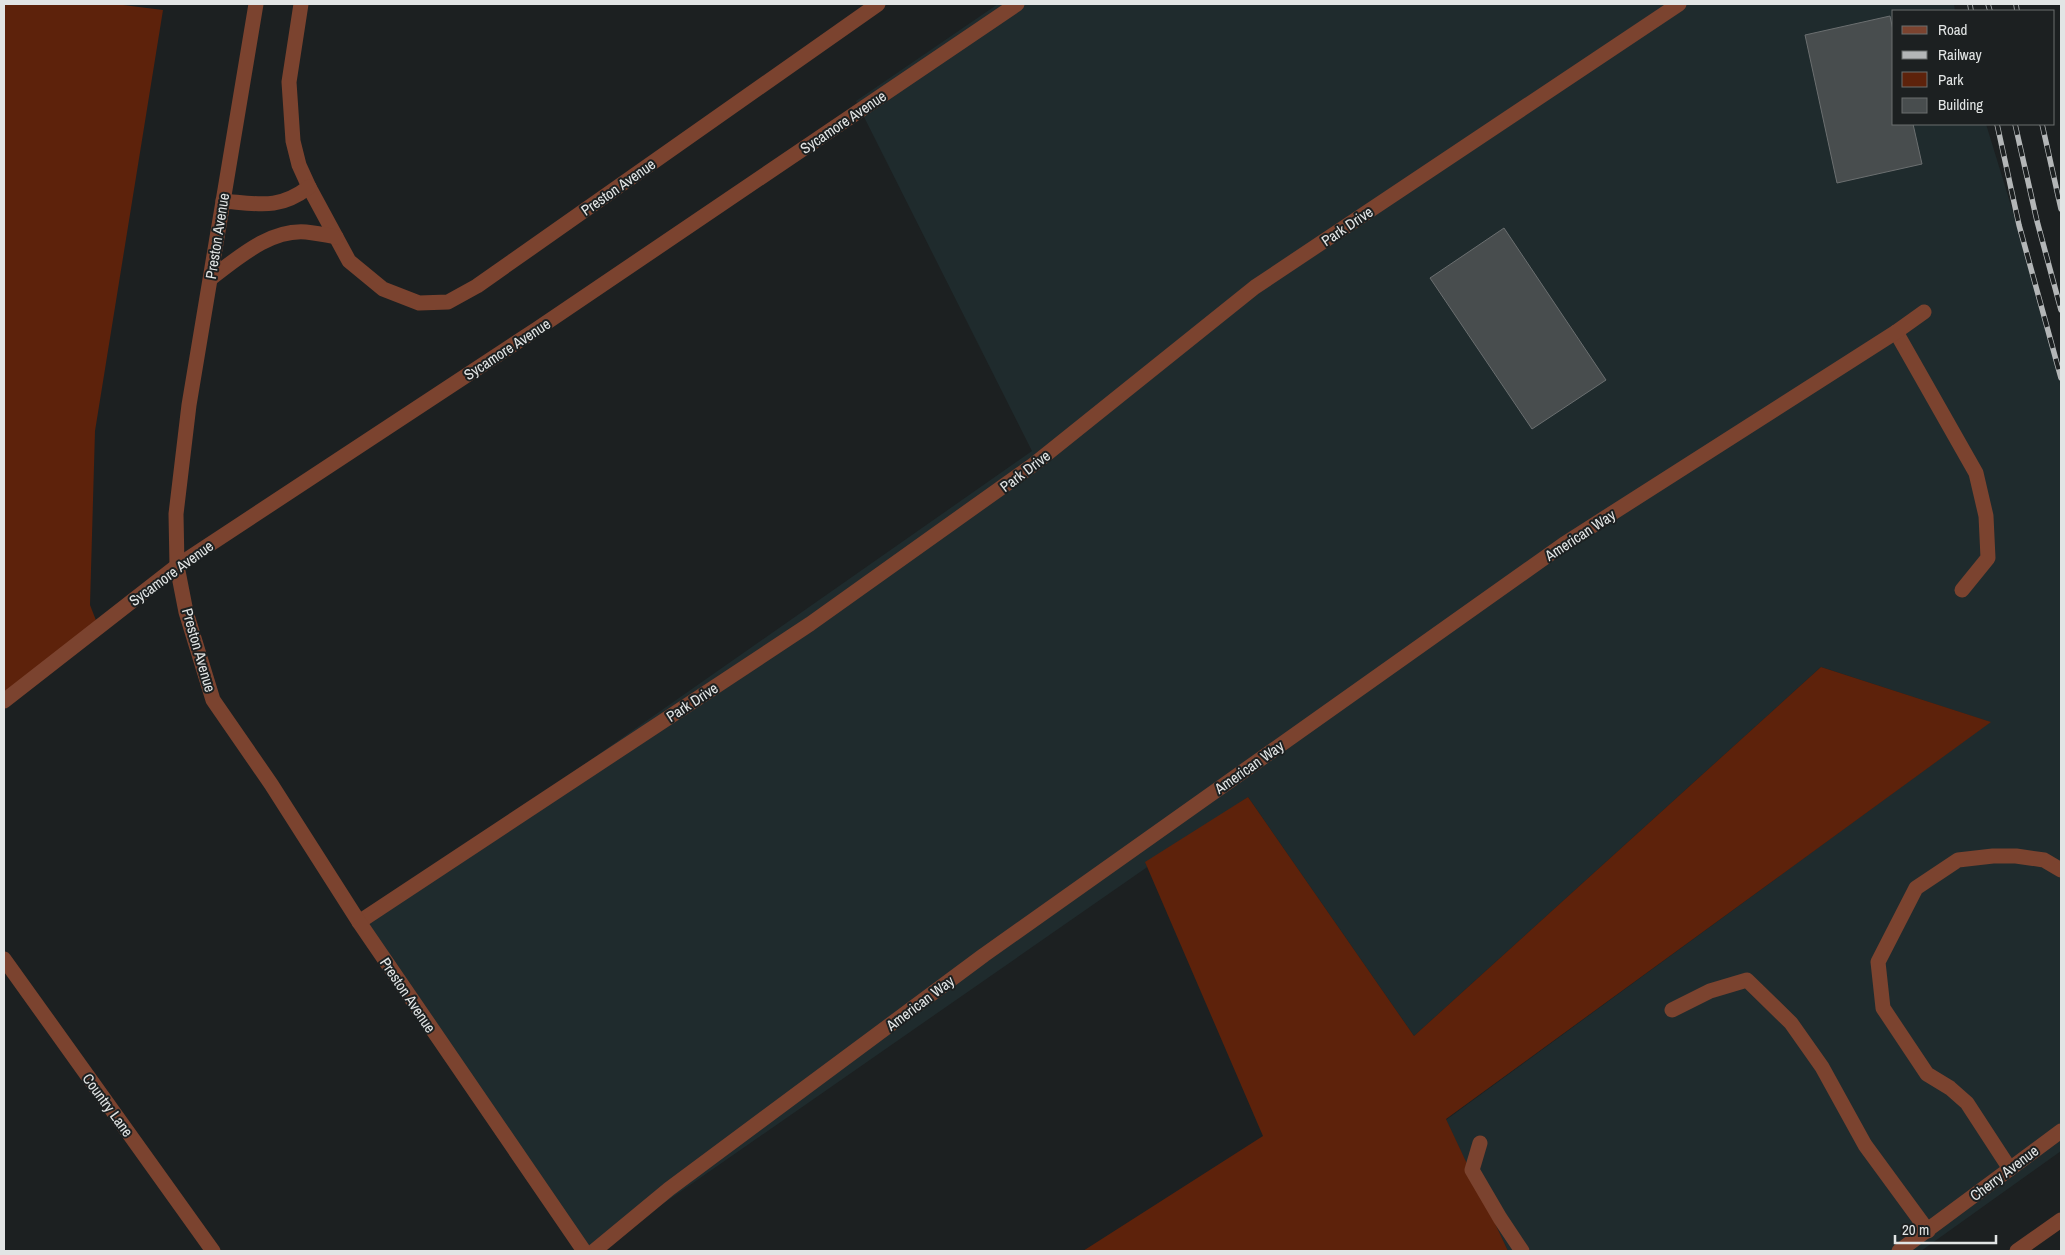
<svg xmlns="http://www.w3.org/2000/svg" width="2065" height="1255" font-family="'Archivo Narrow',sans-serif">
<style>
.built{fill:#1f2b2d}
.green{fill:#5d220b}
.building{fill:#484d4e;stroke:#6b6f70}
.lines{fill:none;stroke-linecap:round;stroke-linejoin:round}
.service{stroke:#7b432f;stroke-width:15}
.minor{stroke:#7b432f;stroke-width:15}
.tertiary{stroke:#7b432f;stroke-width:15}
.rail-casing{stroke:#b3b6b7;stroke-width:5.5}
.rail{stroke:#1c2021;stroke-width:4;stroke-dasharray:11;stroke-linecap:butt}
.labels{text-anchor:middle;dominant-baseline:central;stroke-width:4;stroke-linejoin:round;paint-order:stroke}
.street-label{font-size:15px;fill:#e2e5e5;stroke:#1c2021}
</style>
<rect width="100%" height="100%" fill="#1c2021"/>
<path class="built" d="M 998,4 L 1954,4 L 1955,11 L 1894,11 L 1894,124 L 1986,124 L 2061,369 L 2061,1151 L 1921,1251 L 1508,1251 L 1446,1120 L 1990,722 L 1821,667 L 1414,1036 L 1248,797 L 595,1251 L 584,1251 L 359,922 L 1032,451 L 856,101 Z"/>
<g class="green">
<path d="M 4,4 L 115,4 L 163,10 L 95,431 L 90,605 L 99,628 L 4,696 Z"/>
<path d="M 1821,667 L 1991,722 L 1446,1119 L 1508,1251 L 1083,1251 L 1263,1136 L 1145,862 L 1248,797 L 1414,1036 Z"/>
</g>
<g class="building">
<path d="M 1890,16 L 1894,35 L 1894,124 L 1913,124 L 1922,164 L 1837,183 L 1805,35 Z"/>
<path d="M 1504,228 L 1606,380 L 1532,429 L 1430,278 Z"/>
</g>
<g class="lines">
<g class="service">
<path d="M 1896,332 L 1976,473 L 1986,516 L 1988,558 L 1962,590"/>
<path d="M 1672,1010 L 1710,991 L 1747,980 L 1791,1023 L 1822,1067 L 1865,1145 L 1928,1231"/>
<path d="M 1480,1143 L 1472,1170 L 1500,1218 L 1522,1251"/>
<path d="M 2010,1169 L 1967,1103 L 1950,1088 L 1927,1074 L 1883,1008 L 1878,962 L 1916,888 L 1958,860 L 1993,856 L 2016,856 L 2044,860 L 2061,870"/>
<path d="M 2017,1251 L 2061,1220"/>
</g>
<g class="minor">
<path d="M 301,4 L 289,82 L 293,141 L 299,165 L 309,187 L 349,261 L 383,289 L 419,303 L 448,302 L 477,286 L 878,4"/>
<path d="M 223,201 C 259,204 279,210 309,187"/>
<path d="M 211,278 C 238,258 270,229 306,232 C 316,233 326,235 336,237"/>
<path d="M 4,701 L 177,566 L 537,329 L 1017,4"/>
<path d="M 359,922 L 810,624 L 1033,465 L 1255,287 L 1679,4"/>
<path d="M 4,959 L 213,1251"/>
<path d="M 594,1251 L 669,1189 L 984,955 L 1564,544 L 1896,332 L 1924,312"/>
<path d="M 1899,1251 L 2061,1131"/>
</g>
<path class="tertiary" d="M 256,4 L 189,405 L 176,514 L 177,566 L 186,612 L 213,700 L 271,784 L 359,922 L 584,1251"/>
<defs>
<g id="rail">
<path d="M 1970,4 L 1971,11"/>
<path d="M 1988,4 L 1990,11"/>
<path d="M 2016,4 L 2017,11"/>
<path d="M 1997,124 L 2019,225 L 2061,378"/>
<path d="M 2015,124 L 2037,221 L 2061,310"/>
<path d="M 2042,124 L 2061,209"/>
</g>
</defs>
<use href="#rail" class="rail-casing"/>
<use href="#rail" class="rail"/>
</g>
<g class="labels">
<g class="street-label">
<text transform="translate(843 122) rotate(-34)">Sycamore Avenue</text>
<text transform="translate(618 187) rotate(-35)">Preston Avenue</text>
<text transform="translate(1347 226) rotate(-34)">Park Drive</text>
<text transform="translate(217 236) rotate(-81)">Preston Avenue</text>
<text transform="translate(507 349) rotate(-33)">Sycamore Avenue</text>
<text transform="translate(1025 471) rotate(-37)">Park Drive</text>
<text transform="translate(1580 535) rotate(-33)">American Way</text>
<text transform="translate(171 573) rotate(-36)">Sycamore Avenue</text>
<text transform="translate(199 650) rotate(74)">Preston Avenue</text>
<text transform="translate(692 702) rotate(-33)">Park Drive</text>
<text transform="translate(1249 767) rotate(-35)">American Way</text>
<text transform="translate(408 995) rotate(56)">Preston Avenue</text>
<text transform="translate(920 1003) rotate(-37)">American Way</text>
<text transform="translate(108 1105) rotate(54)">Country Lane</text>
<text transform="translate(2004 1173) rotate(-37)">Cherry Avenue</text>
</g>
</g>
<rect width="2065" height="1255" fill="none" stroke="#e2e5e5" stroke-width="10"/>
<rect x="1892" y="10" width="162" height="115" fill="#1c2021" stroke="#6b6f6f"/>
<rect x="1902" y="26" width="25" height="8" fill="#7b432f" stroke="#6b6f6f"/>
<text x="1938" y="35" font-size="15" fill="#e2e5e5">Road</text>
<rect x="1902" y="51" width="25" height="8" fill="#b3b6b7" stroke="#6b6f6f"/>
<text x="1938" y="60" font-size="15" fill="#e2e5e5">Railway</text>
<rect x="1902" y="72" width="25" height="15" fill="#5d220b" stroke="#6b6f6f"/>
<text x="1938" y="85" font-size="15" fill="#e2e5e5">Park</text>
<rect x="1902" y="98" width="25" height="15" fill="#484d4e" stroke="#6b6f6f"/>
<text x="1938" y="110" font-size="15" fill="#e2e5e5">Building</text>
<path d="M1895 1235v8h101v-8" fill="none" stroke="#e2e5e5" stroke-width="2.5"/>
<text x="1902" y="1235" font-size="15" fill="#e2e5e5" stroke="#1c2021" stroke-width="4" paint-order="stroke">20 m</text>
</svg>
